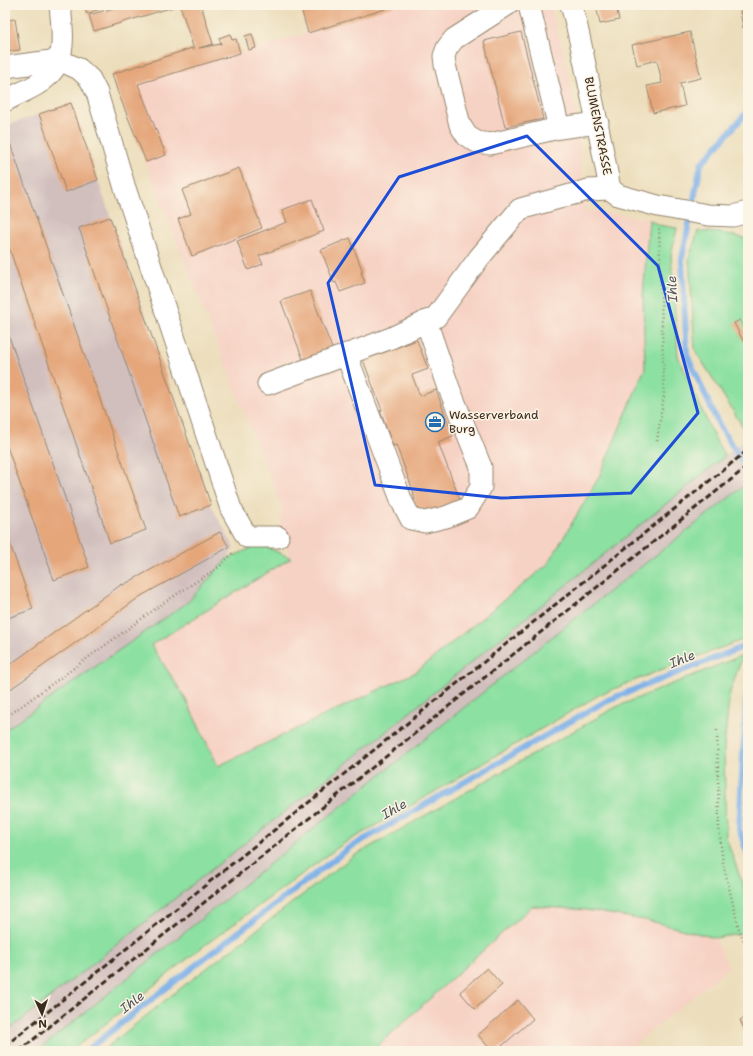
<svg xmlns="http://www.w3.org/2000/svg" width="753" height="1056" font-family="'Shantell Sans',sans-serif">
<style>
.built{fill:#f6d2c4}
.industrial{fill:#d1bfbe}
.green{fill:#8ce0a1;stroke:#648560}
.lines{fill:none;stroke-linecap:round;stroke-linejoin:round}
.stream{stroke:#7db0e9;stroke-width:6}
.building{fill:#e5a67a}
.minor-casing{stroke:#94846d;stroke-width:23}
.path{stroke:#94846d;stroke-width:2.5;stroke-dasharray:1 3;stroke-linecap:butt}
.minor{stroke:#fff;stroke-width:21}
.rail{stroke:#3b2a1e;stroke-width:3;stroke-dasharray:6 3;stroke-linecap:butt}
.marked{fill:none;stroke:#1d4ed8;stroke-width:3;stroke-linejoin:round}
.labels{text-anchor:middle;dominant-baseline:central;stroke-width:3;stroke-linejoin:round;paint-order:stroke}
.street-label{font-size:12px;fill:#3b2a1e;stroke:#fcf5e5}
.poi-label{font-size:12px;fill:#3b2a1e;stroke:#fcf5e5;text-anchor:start}
.water-label{font-size:13px;font-style:italic;fill:#4f525b;stroke:#fcf5e5}
</style>
<rect width="100%" height="100%" fill="#fcf5e5"/>
<filter id="ink" filterUnits="userSpaceOnUse"><feTurbulence type="fractalNoise" baseFrequency=".025" numOctaves="2"/><feDisplacementMap in="SourceGraphic" scale="8" xChannelSelector="R" yChannelSelector="G"/><feConvolveMatrix kernelMatrix="1 2 1 2 8 2 1 2 1" color-interpolation-filters="sRGB"/></filter>
<filter id="wash" filterUnits="userSpaceOnUse"><feTurbulence type="fractalNoise" baseFrequency=".012" numOctaves="4" result="noise"/><feDisplacementMap in="SourceGraphic" scale="16" xChannelSelector="R" yChannelSelector="G"/><feGaussianBlur stdDeviation="0.9" result="paint"/><feColorMatrix in="noise" values="0 0 0 0 0 0 0 0 0 0 0 0 0 0 0 0 0 1.4 0 .05"/><feComposite in="paint" operator="in"/></filter>
<g filter="url(#wash)">
<rect width="100%" height="100%" fill="#ecdebc"/>
<g class="built">
<path d="M 399,5 L 550,5 L 562,46 L 571,85 L 577,126 L 586,210 L 649,219 L 643,297 L 645,368 L 599,477 L 548,564 L 416,672 L 218,766 L 184,696 L 151,645 L 291,558 L 279,530 L 282,508 L 117,90 Z"/>
<path d="M 532,906 L 586,910 L 650,921 L 715,938 L 729,967 L 627,1051 L 372,1051 Z"/>
</g>
<g class="industrial">
<path d="M 71,103 L 211,505 L 234,547 L 227,559 L 188,602 L 5,730 L 5,126 Z"/>
<path d="M 748,437 L 748,483 L 568,624 L 37,1051 L 5,1051 L 5,1033 L 383,734 Z"/>
</g>
<g class="green">
<path d="M 649,219 L 658,225 L 677,228 L 671,255 L 678,356 L 713,435 L 725,456 L 383,734 L 5,1033 L 5,730 L 188,602 L 227,559 L 260,544 L 291,558 L 151,645 L 184,696 L 218,766 L 416,672 L 548,564 L 599,477 L 645,368 L 643,297 Z"/>
<path d="M 698,231 L 722,233 L 748,239 L 748,435 L 695,350 L 689,258 Z"/>
<path d="M 744,486 L 748,492 L 748,638 L 663,669 L 599,695 L 419,801 L 343,844 L 205,945 L 71,1051 L 37,1051 L 568,624 Z"/>
<path d="M 743,655 L 730,692 L 724,747 L 726,837 L 748,900 L 748,933 L 715,938 L 650,921 L 586,910 L 532,906 L 372,1051 L 102,1051 L 177,991 L 352,857 L 616,707 Z"/>
</g>
<g class="lines">
<g class="stream">
<path d="M 748,111 L 701,164 L 682,259 L 687,355 L 719,425 L 748,471"/>
<path d="M 748,694 L 746,702 L 739,829 L 748,855"/>
<path d="M 86,1051 L 215,950 L 349,848 L 608,700 L 748,645"/>
</g>
</g>
<g id="blocks">
<g class="building">
<path d="M 84,5 L 107,5 L 107,6 L 87,14 Z"/>
<path d="M 124,5 L 201,5 L 213,44 L 199,48 L 221,44 L 219,38 L 230,34 L 232,40 L 236,39 L 240,53 L 138,84 L 166,155 L 146,162 L 117,90 L 112,74 L 192,48 L 193,50 L 194,50 L 180,5 L 94,31 L 89,15 Z"/>
<path d="M 300,5 L 339,5 L 340,8 L 351,5 L 398,5 L 308,33 Z"/>
<path d="M 596,5 L 616,5 L 619,20 L 600,24 Z"/>
<path d="M 748,10 L 748,28 L 743,28 L 740,11 Z"/>
<path d="M 15,19 L 20,50 L 5,52 L 5,20 Z"/>
<path d="M 521,32 L 543,119 L 505,127 L 484,41 Z"/>
<path d="M 690,32 L 701,78 L 680,83 L 685,106 L 653,113 L 647,86 L 662,83 L 657,60 L 637,65 L 632,45 Z"/>
<path d="M 252,34 L 256,48 L 249,50 L 245,36 Z"/>
<path d="M 71,103 L 98,180 L 66,192 L 39,114 Z"/>
<path d="M 5,129 L 146,530 L 110,543 L 5,236 Z"/>
<path d="M 239,168 L 262,228 L 192,256 L 178,219 L 191,214 L 182,190 Z"/>
<path d="M 312,199 L 324,231 L 259,256 L 263,264 L 248,270 L 237,241 L 287,222 L 282,210 Z"/>
<path d="M 110,217 L 211,505 L 179,517 L 79,228 Z"/>
<path d="M 350,238 L 363,272 L 361,272 L 365,283 L 340,292 L 336,282 L 334,283 L 321,250 Z"/>
<path d="M 310,291 L 333,351 L 304,362 L 281,301 Z"/>
<path d="M 740,320 L 748,336 L 748,339 L 743,341 L 734,323 Z"/>
<path d="M 5,325 L 89,567 L 54,580 L 5,441 Z"/>
<path d="M 417,340 L 428,369 L 412,375 L 420,396 L 436,390 L 453,436 L 438,442 L 460,500 L 421,515 L 418,508 L 416,510 L 413,501 L 415,500 L 413,493 L 414,493 L 396,445 L 393,446 L 380,411 L 382,410 L 363,360 Z"/>
<path d="M 5,530 L 33,609 L 5,619 Z"/>
<path d="M 220,532 L 229,547 L 141,596 L 5,693 L 5,668 L 122,584 L 123,585 Z"/>
<path d="M 487,968 L 502,985 L 475,1009 L 460,992 Z"/>
<path d="M 518,1000 L 533,1019 L 496,1051 L 492,1051 L 478,1035 Z"/>
<path d="M 748,1017 L 748,1030 L 745,1031 L 740,1020 Z"/>
</g>
</g>
</g>
<g filter="url(#ink)">
<use href="#blocks" fill-opacity="0" stroke="#94846d" stroke-width="1"/>
<g class="lines">
<defs>
<g id="minor">
<path d="M 507,5 L 454,39 L 447,48 L 444,56 L 445,65 L 460,125 L 467,136 L 477,142 L 490,144 L 559,128 L 598,123"/>
<path d="M 529,5 L 559,128"/>
<path d="M 571,5 C 578,27 582,51 587,74 C 595,112 603,151 610,189 L 618,195 L 658,206 L 708,215 L 733,216 L 748,212"/>
<path d="M 5,67 L 59,60 L 79,69 L 90,79 L 97,93 L 124,185 L 231,509 L 247,537 L 278,537"/>
<path d="M 5,101 C 15,95 26,91 36,85 C 69,65 63,38 60,5"/>
<path d="M 346,354 L 402,502 L 411,519 L 425,522 L 446,517 L 468,508 L 481,487 L 481,467 L 449,388 L 426,321"/>
<path d="M 268,384 L 391,338 L 436,317 L 479,258 L 520,209 L 588,190 L 610,189"/>
</g>
</defs>
<use href="#minor" class="minor-casing"/>
<g class="path">
<path d="M 657,441 L 664,395 L 659,226"/>
<path d="M 5,718 L 162,604 L 220,566 L 234,552"/>
<path d="M 717,730 L 719,828 L 723,863 L 739,929 L 748,952"/>
</g>
<use href="#minor" class="minor"/>
<g class="rail">
<path d="M 5,1046 L 748,450"/>
<path d="M 19,1051 L 748,466"/>
</g>
</g>
</g>
<path class="marked" d="M 527,136 L 658,266 L 698,413 L 631,493 L 501,498 L 375,485 L 328,283 L 399,177 Z"/>
<defs>
<symbol id="office-ring" viewBox="-11 -11 22 22"><circle r="9.5" fill="#fcf5e5" stroke="#1f6fb2" stroke-width="1.5"/><path d="M-6-3h4V-5.5h4V-3h4V5H-6ZM-1-4.5V-3h2v-1.5ZM-6 0V1H6V0Z" fill="#1f6fb2"/></symbol>
</defs>
<g fill-rule="evenodd">
<use href="#office-ring" x="424" y="411" width="22" height="22"/>
</g>
<g class="labels">
<g class="street-label">
<text transform="translate(598 126) rotate(79)">BLUMENSTRASSE</text>
</g>
<g class="poi-label">
<text x="449" y="415">Wasserverband<tspan x="449" dy="14">Burg</tspan></text>
</g>
<g class="water-label">
<text transform="translate(672 289) rotate(-93)">Ihle</text>
<text transform="translate(682 659) rotate(-22)">Ihle</text>
<text transform="translate(394 809) rotate(-30)">Ihle</text>
<text transform="translate(132 1002) rotate(-38)">Ihle</text>
</g>
</g>
<rect width="753" height="1056" fill="none" stroke="#fcf5e5" stroke-width="20"/>
<g transform="translate(42 1014) rotate(177)" stroke="#fcf5e5" stroke-width="3" paint-order="stroke">
<path d="M0-3L7 15L0 10L-7 15Z" fill="#3b2a1e"/>
<text y="-6" font-size="11" font-weight="bold" text-anchor="middle" fill="#3b2a1e">N</text>
</g>
</svg>
